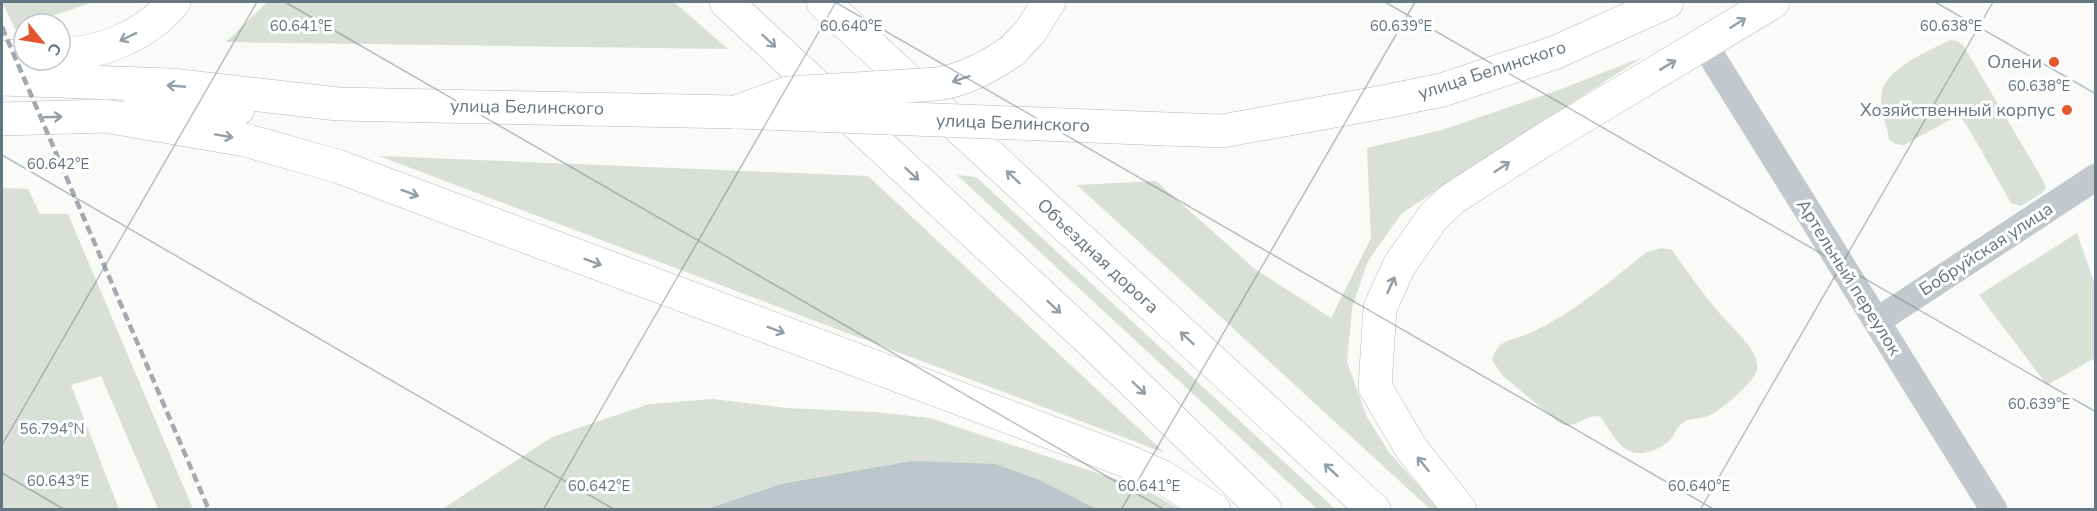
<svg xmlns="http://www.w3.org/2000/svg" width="2097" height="511" font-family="'Nunito Sans',sans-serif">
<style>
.green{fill:#dadfd7}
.water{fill:#bbc7cb}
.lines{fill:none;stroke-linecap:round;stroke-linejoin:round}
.secondary-casing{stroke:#b3babf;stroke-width:34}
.primary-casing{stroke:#b5babe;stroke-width:34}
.street{stroke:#c3c8cc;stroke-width:27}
.secondary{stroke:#fff;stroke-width:33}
.primary{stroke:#fff;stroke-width:33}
.rail{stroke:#a2aab0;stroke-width:4.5;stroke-dasharray:9 4.5;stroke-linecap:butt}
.secondary-bridge-casing{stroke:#b3babf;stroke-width:34;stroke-linecap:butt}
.primary-bridge-casing{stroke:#b5babe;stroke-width:34;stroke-linecap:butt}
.secondary-bridge{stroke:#fff;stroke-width:33}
.primary-bridge{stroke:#fff;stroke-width:33}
.oneway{stroke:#939fa8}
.ticks{fill:none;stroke:#657683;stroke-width:1.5;stroke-opacity:0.45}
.poi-dot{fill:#e4572e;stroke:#fff;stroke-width:2}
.labels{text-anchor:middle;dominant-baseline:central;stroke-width:6;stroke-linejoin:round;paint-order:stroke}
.poi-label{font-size:18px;fill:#657683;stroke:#fff;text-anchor:end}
.street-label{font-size:18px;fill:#657683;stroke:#fff}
.ticks-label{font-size:15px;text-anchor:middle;fill:#657683;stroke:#fff;stroke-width:6;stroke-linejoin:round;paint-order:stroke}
</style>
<rect width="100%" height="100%" fill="#fafaf8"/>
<g class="green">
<path d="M 2,2 L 93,2 L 15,29 Z"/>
<path d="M 267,2 L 674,2 L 728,49 L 226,42 Z"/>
<path d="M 1950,40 L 1957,41 L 1963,45 L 2044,182 L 2046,187 L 2042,193 L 2021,206 L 2011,203 L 1966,124 L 1960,117 L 1953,118 L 1904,145 L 1895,144 L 1889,139 C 1887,126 1881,111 1881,98 C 1881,69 1928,52 1950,40 Z"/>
<path d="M 1643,57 L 1402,213 L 1368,261 L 1352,308 L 1347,362 L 1367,417 L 1389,452 L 1439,509 L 1430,509 L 1077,185 L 1156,181 L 1255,269 L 1331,318 L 1371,238 L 1367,148 L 1442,130 L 1556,91 Z"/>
<path d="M 379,156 L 868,176 L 1165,453 Z"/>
<path d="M 957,175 L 976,177 L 1335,509 L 1317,509 Z"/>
<path d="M 2,188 L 28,189 L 40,214 L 68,214 L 193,509 L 158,509 L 101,376 L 71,385 L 119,509 L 2,509 Z"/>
<path d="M 2077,233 L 2095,285 L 2095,358 L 2047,385 L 1979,295 Z"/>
<path d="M 1661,248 L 1672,250 C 1686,270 1700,290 1716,309 C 1727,323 1754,345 1757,363 C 1758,368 1757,372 1754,376 C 1748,387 1718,413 1706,417 C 1698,419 1690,418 1684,422 C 1677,426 1675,434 1670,440 C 1662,448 1648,454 1637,453 C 1617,451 1610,427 1599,416 C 1582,415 1574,432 1558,422 L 1502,375 L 1492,360 C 1500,336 1512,342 1532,332 C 1575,312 1610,281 1647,252 Z"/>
<path d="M 713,399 L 786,408 L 874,412 L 930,418 L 1143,488 L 1179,509 L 1097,509 L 1082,501 L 781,484 L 707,509 L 441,510 L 552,437 L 649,404 Z"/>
</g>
<path class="water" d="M 912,461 L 995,464 L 1037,479 L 1097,509 L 707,509 L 781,484 Z"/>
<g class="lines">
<defs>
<g id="secondary">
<path d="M 2,79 L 171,85 L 338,104 L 736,112"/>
<path d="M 133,114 L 238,109"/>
<path d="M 1166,129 L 1222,131 L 1378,103 L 1442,90 L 1554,53 L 1667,2"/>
<path d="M 1460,510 L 1411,448 L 1375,387 L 1380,308 L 1399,266 L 1433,217 L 1452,199 L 1542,141 L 1773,2"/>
</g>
<g id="primary">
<path d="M 726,2 L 1097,347 L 1265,510"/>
<path d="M 823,2 L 1374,510"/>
<path d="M 1012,51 L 1030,32 L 1049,2"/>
<path d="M 60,55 C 103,53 146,35 174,2"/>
<path d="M 2,57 L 24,56"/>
<path d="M 2,119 L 105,116 L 245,140 L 337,166 L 1127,461 L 1161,476 L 1214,510"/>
</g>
</defs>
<use href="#secondary" class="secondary-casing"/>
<use href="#primary" class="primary-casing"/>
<g class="street">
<path d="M 1704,44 L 1994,510"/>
<path d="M 1877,321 L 2096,177"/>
</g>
<use href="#secondary" class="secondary"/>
<use href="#primary" class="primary"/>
<path class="rail" d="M 2,27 L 209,510"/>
<defs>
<path id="secondary-bridge" d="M 736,112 L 1166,129"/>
<path id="primary-bridge" d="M 736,112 L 788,93 L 937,84 C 965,80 988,67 1012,51"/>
</defs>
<use href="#secondary-bridge" class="secondary-bridge-casing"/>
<use href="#primary-bridge" class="primary-bridge-casing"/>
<use href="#secondary-bridge" class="secondary-bridge"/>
<use href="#primary-bridge" class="primary-bridge"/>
</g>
<defs><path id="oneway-shaft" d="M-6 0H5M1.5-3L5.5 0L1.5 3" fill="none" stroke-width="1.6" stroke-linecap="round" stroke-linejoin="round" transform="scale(1.5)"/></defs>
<g class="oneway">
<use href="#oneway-shaft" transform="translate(1738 23) rotate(-32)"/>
<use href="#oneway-shaft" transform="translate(128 37) rotate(154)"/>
<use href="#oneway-shaft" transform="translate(769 41) rotate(43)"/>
<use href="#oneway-shaft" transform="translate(1668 65) rotate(-31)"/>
<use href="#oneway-shaft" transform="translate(961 79) rotate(162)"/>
<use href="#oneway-shaft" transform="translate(176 86) rotate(-175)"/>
<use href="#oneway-shaft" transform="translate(53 117) rotate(-2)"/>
<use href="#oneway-shaft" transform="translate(224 136) rotate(10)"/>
<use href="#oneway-shaft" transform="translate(1502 167) rotate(-33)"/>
<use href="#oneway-shaft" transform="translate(912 174) rotate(43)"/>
<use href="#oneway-shaft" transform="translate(1013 177) rotate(-137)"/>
<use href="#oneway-shaft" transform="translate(410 193) rotate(20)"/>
<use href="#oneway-shaft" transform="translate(593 262) rotate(20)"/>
<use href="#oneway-shaft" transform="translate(1391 285) rotate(-66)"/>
<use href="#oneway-shaft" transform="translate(1054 307) rotate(43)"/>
<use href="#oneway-shaft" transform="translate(776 330) rotate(20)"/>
<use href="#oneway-shaft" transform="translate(1187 338) rotate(-137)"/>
<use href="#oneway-shaft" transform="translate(1139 388) rotate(44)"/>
<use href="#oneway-shaft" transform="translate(1423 464) rotate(-129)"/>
<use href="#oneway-shaft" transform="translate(1331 470) rotate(-137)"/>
</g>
<path class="ticks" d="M 285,2 L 1165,510M 835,2 L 1715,510M 1385,2 L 2096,412M 1935,2 L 2096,94M 2,155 L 615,510M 2,445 L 257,2M 2,473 L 65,510M 543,510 L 836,2M 1121,510 L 1415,2M 1700,510 L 1993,2"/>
<g class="poi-dot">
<circle cx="2054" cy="62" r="6"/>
<circle cx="2067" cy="110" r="6"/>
</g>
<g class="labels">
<g class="poi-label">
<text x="2042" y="62">Олени</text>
<text x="2055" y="110">Хозяйственный корпус</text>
</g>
<g class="street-label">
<text transform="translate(1492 70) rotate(-18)">улица Белинского</text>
<text transform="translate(527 107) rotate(1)">улица Белинского</text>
<text transform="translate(1013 123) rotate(2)">улица Белинского</text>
<text transform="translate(1986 249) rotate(-33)">Бобруйская улица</text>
<text transform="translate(1098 256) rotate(43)">Объездная дорога</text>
<text transform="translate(1849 277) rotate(58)">Артельный переулок</text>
</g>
</g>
<g class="ticks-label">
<text x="301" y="31">60.641°E</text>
<text x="851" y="31">60.640°E</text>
<text x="1401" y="31">60.639°E</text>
<text x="1951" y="31">60.638°E</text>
<text x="2039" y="91">60.638°E</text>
<text x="58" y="169">60.642°E</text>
<text x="2039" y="409">60.639°E</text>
<text x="52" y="434">56.794°N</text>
<text x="58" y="486">60.643°E</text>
<text x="599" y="491">60.642°E</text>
<text x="1149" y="491">60.641°E</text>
<text x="1699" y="491">60.640°E</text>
</g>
<rect width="2097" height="511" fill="none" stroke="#657683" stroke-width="6"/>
<g transform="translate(42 42) rotate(120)"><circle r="28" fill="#ffffff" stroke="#c1c8cd" stroke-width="1.5"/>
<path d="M0-4.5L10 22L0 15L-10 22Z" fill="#e4572e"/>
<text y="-9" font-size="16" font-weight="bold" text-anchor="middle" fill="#657683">С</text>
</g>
</svg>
